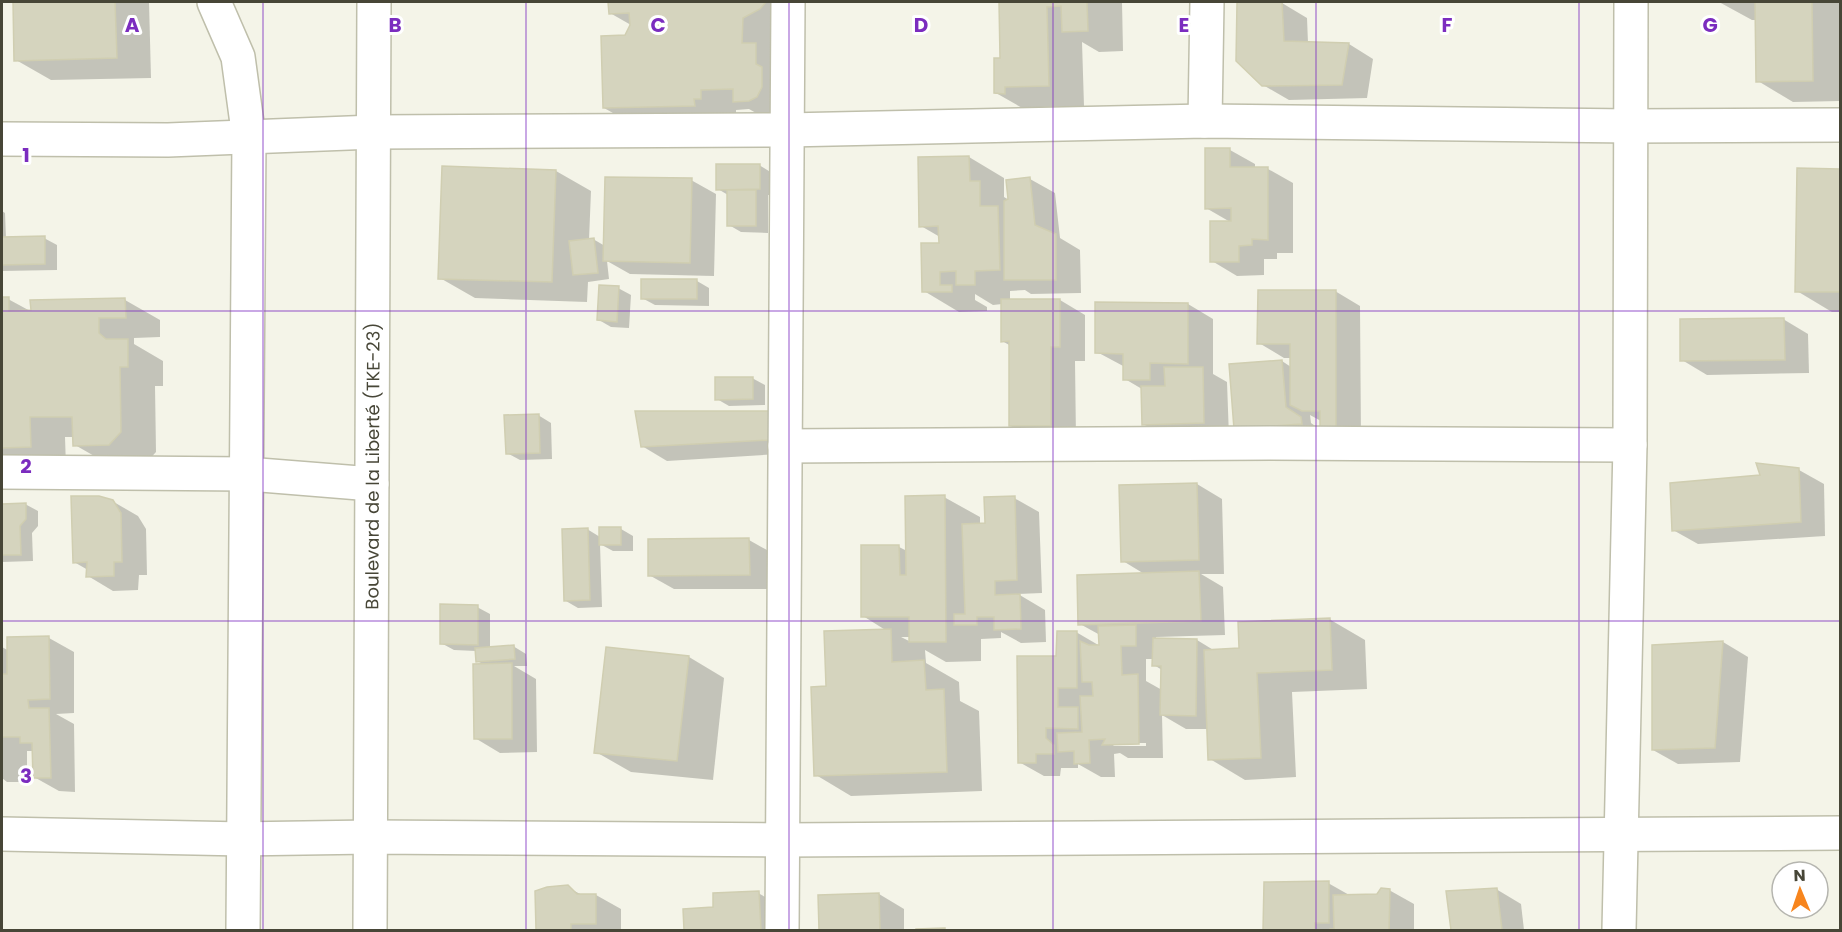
<svg xmlns="http://www.w3.org/2000/svg" width="1842" height="932" font-family="Poppins,sans-serif">
<style>
.shadow{fill:#0003;fill-rule:evenodd}
.building{fill:#d5d4be;stroke:#d0ceb1;stroke-width:1.5}
.lines{fill:none;stroke-linecap:round;stroke-linejoin:round}
.minor-casing{stroke:#bfbfab;stroke-width:36}
.tertiary-casing{stroke:#bfbfab;stroke-width:36}
.minor{stroke:#fff;stroke-width:33}
.tertiary{stroke:#fff;stroke-width:33}
.grid{fill:none;stroke:#7b2cbf;stroke-width:1.5;stroke-opacity:0.55}
.labels{text-anchor:middle;dominant-baseline:central;stroke-width:6;stroke-linejoin:round;paint-order:stroke}
.street-label{font-size:18px;fill:#474637;stroke:#fff}
.grid-label{font-size:20px;text-anchor:middle;font-weight:bold;fill:#7b2cbf;stroke:#fff;stroke-width:6;stroke-linejoin:round;paint-order:stroke}
</style>
<rect width="100%" height="100%" fill="#f4f4e8"/>
<g class="shadow">
<path d="M 14,2 L 149,2 L 151,78 L 51,80 L 16,60 Z"/>
<path d="M 610,2 L 803,2 L 777,57 L 770,121 L 749,109 L 736,110 L 736,118 L 640,128 L 604,108 L 631,25 L 610,13 Z"/>
<path d="M 1000,2 L 1122,2 L 1123,51 L 1099,52 L 1082,42 L 1084,106 L 1040,107 L 1040,113 L 1031,113 L 996,93 L 1001,59 Z"/>
<path d="M 1238,2 L 1282,3 L 1307,18 L 1308,43 L 1349,44 L 1373,59 L 1367,98 L 1289,100 L 1263,85 L 1238,60 Z"/>
<path d="M 1719,2 L 1840,2 L 1840,101 L 1793,102 L 1758,81 L 1757,20 L 1752,20 Z"/>
<path d="M 1206,150 L 1230,150 L 1255,164 L 1255,169 L 1268,169 L 1293,183 L 1293,253 L 1277,253 L 1277,259 L 1264,259 L 1264,275 L 1237,276 L 1212,261 L 1232,223 L 1206,208 Z"/>
<path d="M 969,157 L 1004,178 L 1004,197 L 1009,200 L 1030,179 L 1055,193 L 1060,238 L 1080,250 L 1081,293 L 1031,294 L 1025,290 L 1010,291 L 1010,300 L 1060,300 L 1085,315 L 1085,361 L 1075,361 L 1076,440 L 1036,440 L 1011,426 L 1011,346 L 1002,341 L 1002,304 L 993,305 L 975,294 L 975,300 L 987,307 L 987,311 L 959,312 L 924,291 L 940,244 L 940,237 L 921,226 L 919,158 Z"/>
<path d="M 759,165 L 772,173 L 772,195 L 768,195 L 768,233 L 741,232 L 729,225 L 728,195 L 718,189 Z"/>
<path d="M 1798,170 L 1840,170 L 1840,312 L 1832,312 L 1797,291 Z"/>
<path d="M 556,171 L 591,191 L 589,240 L 593,239 L 605,246 L 691,180 L 716,194 L 714,276 L 630,274 L 607,261 L 609,279 L 588,282 L 587,302 L 475,298 L 440,278 Z"/>
<path d="M 2,211 L 5,213 L 6,238 L 44,238 L 57,245 L 57,270 L 2,271 Z"/>
<path d="M 697,281 L 709,288 L 709,306 L 655,305 L 642,298 Z"/>
<path d="M 618,288 L 631,295 L 629,328 L 611,327 L 599,320 Z"/>
<path d="M 1335,291 L 1360,306 L 1361,442 L 1260,443 L 1282,361 L 1291,367 L 1291,358 L 1284,358 L 1259,343 ZM 1310,415 L 1321,421 L 1321,430 L 1311,423 Z"/>
<path d="M 2,299 L 8,299 L 32,312 L 125,300 L 160,320 L 160,337 L 134,338 L 134,344 L 163,361 L 163,386 L 155,386 L 156,452 L 144,465 L 110,465 L 75,445 L 75,437 L 65,437 L 66,467 L 2,456 Z"/>
<path d="M 1188,304 L 1213,319 L 1213,374 L 1227,382 L 1229,437 L 1168,438 L 1143,424 L 1142,389 L 1125,379 L 1125,367 L 1097,352 Z"/>
<path d="M 1783,319 L 1808,334 L 1809,373 L 1707,375 L 1682,360 Z"/>
<path d="M 752,378 L 765,385 L 765,405 L 729,406 L 717,399 Z"/>
<path d="M 770,412 L 794,453 L 667,461 L 642,446 Z"/>
<path d="M 538,415 L 551,423 L 552,459 L 520,460 L 507,453 Z"/>
<path d="M 1799,470 L 1824,484 L 1825,536 L 1698,544 L 1673,530 L 1762,477 Z"/>
<path d="M 1197,484 L 1222,499 L 1224,574 L 1201,574 L 1223,587 L 1225,635 L 1156,637 L 1156,639 L 1197,640 L 1215,651 L 1240,649 L 1329,619 L 1365,640 L 1367,689 L 1292,692 L 1296,777 L 1245,780 L 1210,759 L 1208,729 L 1186,729 L 1162,715 L 1163,758 L 1128,758 L 1120,753 L 1114,754 L 1115,777 L 1101,777 L 1078,764 L 1078,768 L 1061,768 L 1060,776 L 1044,776 L 1019,762 L 1058,658 L 1076,632 L 1100,646 L 1100,635 L 1080,624 L 1146,575 L 1123,561 ZM 1146,659 L 1154,659 L 1154,665 L 1162,670 L 1162,690 L 1146,681 ZM 1111,743 L 1146,743 L 1146,746 L 1114,746 Z"/>
<path d="M 944,497 L 980,517 L 980,525 L 987,524 L 1014,498 L 1039,512 L 1042,593 L 1018,594 L 1045,610 L 1046,642 L 1021,643 L 1001,632 L 1001,638 L 981,639 L 981,661 L 946,662 L 925,650 L 926,663 L 959,682 L 960,701 L 979,711 L 982,791 L 851,796 L 816,775 L 827,688 L 887,631 L 863,616 L 899,547 L 907,551 ZM 901,637 L 910,637 L 911,642 Z"/>
<path d="M 112,501 L 138,516 L 146,529 L 147,575 L 139,575 L 138,590 L 113,591 L 88,576 L 88,570 L 74,562 Z"/>
<path d="M 25,504 L 38,511 L 38,526 L 32,533 L 33,561 L 2,562 L 2,505 Z"/>
<path d="M 587,529 L 600,537 L 621,529 L 633,536 L 633,551 L 613,551 L 600,544 L 602,607 L 578,608 L 566,601 Z"/>
<path d="M 749,540 L 774,554 L 774,589 L 674,589 L 649,575 Z"/>
<path d="M 477,607 L 490,614 L 490,649 L 513,646 L 526,654 L 527,666 L 514,666 L 536,679 L 537,752 L 500,753 L 475,738 L 485,665 L 477,661 L 476,651 L 454,650 L 441,643 Z"/>
<path d="M 49,638 L 74,652 L 74,713 L 56,714 L 74,724 L 75,792 L 59,791 L 34,777 L 34,751 L 27,751 L 27,782 L 7,782 L 2,778 L 2,647 L 9,651 Z"/>
<path d="M 1723,642 L 1748,657 L 1740,762 L 1678,764 L 1653,750 Z"/>
<path d="M 689,657 L 724,678 L 713,780 L 631,772 L 596,752 Z"/>
<path d="M 1265,883 L 1328,883 L 1351,896 L 1378,895 L 1389,890 L 1414,904 L 1414,930 L 1265,930 Z"/>
<path d="M 567,887 L 582,895 L 596,895 L 621,909 L 621,930 L 537,930 L 537,892 Z"/>
<path d="M 1496,889 L 1521,904 L 1524,930 L 1452,930 L 1448,893 Z"/>
<path d="M 758,893 L 783,907 L 784,930 L 686,930 L 685,910 L 715,909 Z"/>
<path d="M 879,894 L 904,909 L 904,930 L 821,930 L 819,896 Z"/>
</g>
<g class="building">
<path d="M 13,2 L 115,2 L 117,58 L 14,61 Z"/>
<path d="M 608,2 L 766,2 L 760,9 L 743,18 L 742,43 L 756,43 L 756,64 L 762,67 L 762,87 L 757,97 L 749,101 L 733,102 L 733,89 L 701,90 L 701,99 L 694,99 L 695,106 L 603,108 L 601,36 L 625,35 L 630,25 L 629,13 L 609,14 Z"/>
<path d="M 999,2 L 1087,2 L 1088,31 L 1062,32 L 1061,6 L 1047,7 L 1049,86 L 1005,87 L 1005,94 L 994,93 L 994,58 L 1000,58 Z"/>
<path d="M 1237,2 L 1282,2 L 1284,41 L 1349,43 L 1342,85 L 1262,86 L 1236,61 Z"/>
<path d="M 1755,2 L 1812,2 L 1813,81 L 1756,82 Z"/>
<path d="M 1205,148 L 1230,148 L 1230,167 L 1268,167 L 1268,240 L 1252,239 L 1252,245 L 1239,246 L 1239,262 L 1210,262 L 1210,221 L 1231,221 L 1231,208 L 1205,209 Z"/>
<path d="M 969,156 L 970,181 L 980,181 L 980,206 L 998,206 L 1000,270 L 975,271 L 975,285 L 956,285 L 956,271 L 940,272 L 940,285 L 952,285 L 952,292 L 922,292 L 921,243 L 939,243 L 938,226 L 919,227 L 918,157 Z"/>
<path d="M 716,164 L 760,164 L 760,189 L 716,190 Z"/>
<path d="M 442,166 L 556,170 L 552,282 L 438,279 Z"/>
<path d="M 1797,168 L 1840,169 L 1840,292 L 1795,292 Z"/>
<path d="M 605,177 L 692,178 L 690,263 L 603,261 Z"/>
<path d="M 1030,177 L 1035,225 L 1056,234 L 1056,280 L 1004,280 L 1004,201 L 1008,199 L 1006,180 Z"/>
<rect x="727" y="190" width="29" height="36"/>
<path d="M 45,236 L 45,264 L 2,265 L 2,237 Z"/>
<path d="M 594,238 L 598,273 L 573,275 L 569,241 Z"/>
<rect x="641" y="279" width="56" height="20"/>
<path d="M 599,285 L 619,286 L 617,322 L 597,320 Z"/>
<path d="M 1258,290 L 1336,290 L 1336,429 L 1320,428 L 1320,411 L 1302,411 L 1290,405 L 1290,344 L 1257,344 Z"/>
<path d="M 2,297 L 9,297 L 9,311 L 31,310 L 30,300 L 125,298 L 126,318 L 99,318 L 99,333 L 106,339 L 128,339 L 128,367 L 120,367 L 121,432 L 109,445 L 73,446 L 72,417 L 30,417 L 31,447 L 2,448 Z"/>
<path d="M 1001,299 L 1060,299 L 1060,347 L 1051,347 L 1051,426 L 1009,426 L 1009,341 L 1001,342 Z"/>
<path d="M 1095,302 L 1188,303 L 1188,364 L 1150,363 L 1150,380 L 1123,380 L 1123,354 L 1095,353 Z"/>
<path d="M 1784,318 L 1785,360 L 1680,361 L 1680,319 Z"/>
<path d="M 1282,360 L 1286,407 L 1301,417 L 1302,424 L 1234,429 L 1229,364 Z"/>
<path d="M 1164,367 L 1203,367 L 1204,423 L 1142,425 L 1141,386 L 1165,386 Z"/>
<path d="M 715,377 L 753,377 L 753,399 L 715,400 Z"/>
<path d="M 635,411 L 770,411 L 770,440 L 641,447 Z"/>
<path d="M 539,414 L 540,453 L 506,454 L 504,415 Z"/>
<path d="M 1756,463 L 1799,468 L 1801,522 L 1672,531 L 1670,483 L 1760,475 Z"/>
<path d="M 1197,483 L 1199,560 L 1121,562 L 1119,485 Z"/>
<path d="M 945,495 L 946,642 L 909,642 L 909,617 L 861,617 L 861,545 L 899,545 L 900,575 L 906,575 L 905,496 Z"/>
<path d="M 71,496 L 99,496 L 113,500 L 121,513 L 122,562 L 114,562 L 114,576 L 86,577 L 87,562 L 73,563 Z"/>
<path d="M 1015,496 L 1017,580 L 995,581 L 995,595 L 1020,594 L 1021,629 L 994,630 L 994,617 L 977,617 L 977,625 L 954,625 L 954,614 L 965,614 L 962,524 L 985,523 L 984,497 Z"/>
<path d="M 26,503 L 26,519 L 20,526 L 21,555 L 2,555 L 2,504 Z"/>
<rect x="599" y="527" width="22" height="18"/>
<path d="M 588,528 L 590,600 L 564,601 L 562,529 Z"/>
<path d="M 749,538 L 750,575 L 648,576 L 648,539 Z"/>
<path d="M 1199,571 L 1201,621 L 1078,625 L 1077,575 Z"/>
<path d="M 440,604 L 478,605 L 478,645 L 440,644 Z"/>
<path d="M 1330,618 L 1332,670 L 1257,673 L 1261,758 L 1208,760 L 1204,650 L 1239,648 L 1238,622 Z"/>
<path d="M 1136,625 L 1136,646 L 1121,646 L 1122,675 L 1138,674 L 1139,744 L 1102,745 L 1105,739 L 1089,740 L 1090,763 L 1074,764 L 1074,751 L 1058,752 L 1057,733 L 1082,732 L 1080,696 L 1093,696 L 1092,682 L 1082,682 L 1080,641 L 1089,645 L 1099,645 L 1098,626 Z"/>
<path d="M 891,629 L 892,662 L 924,660 L 926,690 L 944,689 L 947,772 L 814,776 L 811,687 L 826,686 L 824,631 Z"/>
<path d="M 1057,631 L 1077,631 L 1077,688 L 1058,688 L 1058,707 L 1078,707 L 1078,729 L 1046,728 L 1046,738 L 1054,745 L 1054,754 L 1036,754 L 1036,763 L 1018,763 L 1017,656 L 1056,656 Z"/>
<path d="M 49,636 L 50,699 L 28,700 L 29,708 L 49,708 L 51,778 L 33,778 L 32,743 L 20,743 L 20,737 L 2,737 L 2,768 L 2,674 L 7,674 L 7,637 Z"/>
<path d="M 1153,638 L 1197,639 L 1196,716 L 1160,715 L 1161,666 L 1152,666 Z"/>
<path d="M 1723,641 L 1715,748 L 1652,750 L 1652,645 Z"/>
<path d="M 514,645 L 515,659 L 476,662 L 475,648 Z"/>
<path d="M 606,647 L 689,656 L 677,761 L 594,753 Z"/>
<path d="M 512,663 L 512,739 L 474,739 L 473,664 Z"/>
<path d="M 1329,881 L 1329,923 L 1315,923 L 1315,930 L 1263,930 L 1264,882 Z"/>
<path d="M 568,885 L 577,894 L 596,894 L 596,924 L 571,924 L 571,930 L 536,930 L 535,891 L 547,887 Z"/>
<path d="M 1381,888 L 1390,889 L 1389,930 L 1330,930 L 1330,929 L 1334,929 L 1333,895 L 1377,894 Z"/>
<path d="M 1497,888 L 1502,930 L 1451,930 L 1446,891 Z"/>
<path d="M 759,891 L 761,930 L 684,930 L 683,909 L 713,907 L 713,893 Z"/>
<path d="M 879,893 L 880,930 L 819,930 L 818,895 Z"/>
<path d="M 945,928 L 945,930 L 916,930 L 916,929 Z"/>
</g>
<g class="lines">
<defs>
<g id="minor">
<path d="M 214,2 L 238,57 L 249,138 L 243,930"/>
<path d="M 1205,121 L 1207,2"/>
<path d="M 2,139 L 168,140 L 374,132 L 787,130 L 1205,121 L 1631,126 L 1840,125"/>
<path d="M 785,446 L 1270,443 L 1630,445"/>
<path d="M 2,472 L 247,474 L 372,484"/>
<path d="M 2,834 L 243,839 L 371,837 L 783,840 L 1840,833"/>
<path d="M 782,930 L 788,2"/>
<path d="M 1619,930 L 1630,445 L 1631,2"/>
</g>
<g id="tertiary">
<path id="s1" d="M 370,930 L 374,2"/>
</g>
</defs>
<use href="#minor" class="minor-casing"/>
<use href="#tertiary" class="tertiary-casing"/>
<use href="#minor" class="minor"/>
<use href="#tertiary" class="tertiary"/>
</g>
<path class="grid" d="M 263,2 L 263,930M 526,2 L 526,930M 789,2 L 789,930M 1053,2 L 1053,930M 1316,2 L 1316,930M 1579,2 L 1579,930M 2,311 L 1840,311M 2,621 L 1840,621"/>
<g class="labels">
<g class="street-label">
<text stroke="none"><textPath href="#s1" startOffset="464">Boulevard de la Liberté (TKE-23)</textPath></text>
</g>
</g>
<g class="grid-label">
<text x="132" y="32">A</text>
<text x="395" y="32">B</text>
<text x="658" y="32">C</text>
<text x="921" y="32">D</text>
<text x="1184" y="32">E</text>
<text x="1447" y="32">F</text>
<text x="1710" y="32">G</text>
<text x="26" y="162">1</text>
<text x="26" y="473">2</text>
<text x="26" y="783">3</text>
</g>
<rect width="1842" height="932" fill="none" stroke="#474637" stroke-width="6"/>
<g transform="translate(1800 890) rotate(358)"><circle r="28" fill="#ffffff" stroke="#b5b5af" stroke-width="1.5"/>
<path d="M0-4.5L10 22L0 15L-10 22Z" fill="#f7851d"/>
<text y="-9" font-size="16" font-weight="bold" text-anchor="middle" fill="#474637">N</text>
</g>
</svg>
